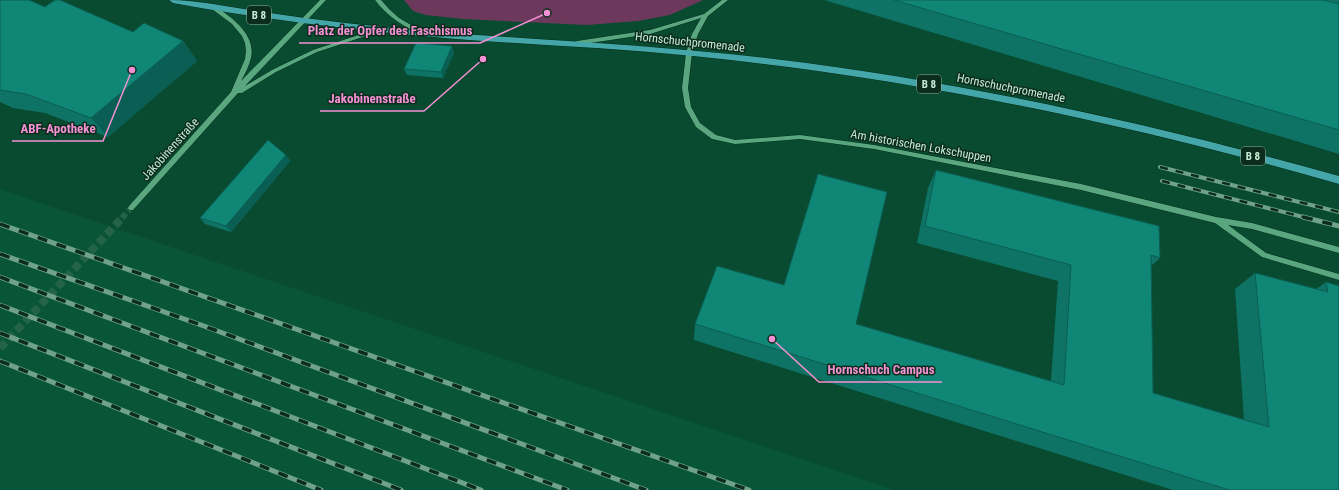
<svg xmlns="http://www.w3.org/2000/svg" width="1339" height="490" font-family="'Roboto Condensed',sans-serif">
<style>
.built{fill:#085637}
.green{fill:#6c395c}
.lines{fill:none;stroke-linecap:round;stroke-linejoin:round}
.minor-tunnel-far1{stroke:#256349;stroke-width:6;stroke-dasharray:6 3;stroke-linecap:butt}
.minor-tunnel{stroke:#256349;stroke-width:8;stroke-dasharray:8 4;stroke-linecap:butt}
.minor-casing{stroke:#022e1c;stroke-width:1}
.major-casing{stroke:#022e1c;stroke-width:1}
.minor{fill:#59a67f;fill-rule:evenodd}
.major{fill:#44a6a8;fill-rule:evenodd}
.rail-far1-casing{stroke:#70a28a;stroke-width:4}
.rail-casing{stroke:#70a28a;stroke-width:5}
.rail-far1{stroke:#0c2d1d;stroke-width:2.5;stroke-dasharray:8;stroke-linecap:butt}
.rail{stroke:#0c2d1d;stroke-width:3.5;stroke-dasharray:10;stroke-linecap:butt}
.wall{fill:#0e7365}
.shaded-wall{fill:#0b5e53}
.building{fill:#108676;stroke:#0b5e53}
.labels{text-anchor:middle;dominant-baseline:central;stroke-width:3;stroke-linejoin:round;paint-order:stroke}
.shield{fill:#0c2d1d;stroke:#8eb39e;stroke-width:1}
.shield-label{font-size:11px;font-weight:bold;fill:#c6ecd6}
.street-label{font-size:12px;fill:#c6ecd6;stroke:#0c2d1d}
.leader{fill:none;stroke:#f491d4;stroke-width:1.5}
.callout-dot{fill:#f491d4;stroke:#0c2d1d;stroke-width:1.5}
.callout-label{font-size:13px;text-anchor:middle;font-weight:bold;fill:#f491d4;stroke:#0c2d1d;stroke-width:3;stroke-linejoin:round;paint-order:stroke}
</style>
<rect width="100%" height="100%" fill="#094b30"/>
<path class="built" d="M 0,189 L 25,198 L 894,490 L 0,490 Z"/>
<path class="green" d="M 404,0 L 703,0 L 670,15 L 638,21 L 587,25 L 463,19 L 426,15 L 413,11 Z"/>
<g class="lines">
<path class="minor-tunnel-far1" d="M 122,218 L 131,208"/>
<path class="minor-tunnel" d="M 0,348 L 123,217"/>
<defs>
<g id="minor">
<path d="M 320,0 L 326,0 L 245,86 L 272,70 L 313,50 L 380,28 L 384,28 L 385,29 L 384,30 L 317,52 L 276,72 L 242,93 L 238,93 L 133,210 L 129,210 L 128,208 L 129,206 L 231,92 L 245,59 L 246,51 L 245,43 L 242,36 L 232,24 L 212,9 L 212,7 L 216,7 C 233,18 256,35 251,58 C 249,66 245,74 241,81 Z"/>
<path d="M 375,0 L 381,0 L 389,9 L 399,18 L 423,32 L 423,34 L 419,34 C 402,25 387,16 375,0 Z"/>
<path d="M 722,0 L 728,0 L 708,16 L 698,34 L 692,53 L 688,88 L 691,107 L 700,123 L 716,135 L 735,140 L 800,135 L 874,145 L 1081,184 L 1216,217 L 1252,223 L 1339,247 L 1339,253 L 1252,229 L 1228,225 L 1266,253 L 1339,274 L 1339,280 L 1262,257 L 1215,223 L 1081,190 L 874,149 L 800,139 L 735,144 L 712,139 L 696,127 L 685,107 L 682,88 L 686,53 L 692,34 L 701,18 L 650,34 L 577,45 L 574,43 L 577,41 L 650,30 L 704,14 Z"/>
</g>
<path id="major" d="M 169,0 C 201,0 232,8 263,12 C 316,20 370,26 423,31 C 540,40 657,45 774,59 C 965,82 1153,124 1339,176 L 1339,184 C 1127,123 913,78 693,56 C 614,48 535,45 456,39 C 361,31 266,20 173,3 Z"/>
</defs>
<use href="#minor" class="minor-casing"/>
<use href="#major" class="major-casing"/>
<use href="#minor" class="minor"/>
<use href="#major" class="major"/>
<defs>
<g id="rail-far1">
<path d="M 1160,167 L 1339,212"/>
<path d="M 1162,181 L 1307,218"/>
</g>
<g id="rail">
<path d="M 1303,217 L 1339,226"/>
<path d="M 0,224 L 749,490"/>
<path d="M 0,254 L 204,326 L 646,490"/>
<path d="M 0,277 L 567,490"/>
<path d="M 0,305 L 481,490"/>
<path d="M 0,333 L 401,490"/>
<path d="M 0,361 L 321,490"/>
</g>
</defs>
<use href="#rail-far1" class="rail-far1-casing"/>
<use href="#rail" class="rail-casing"/>
<use href="#rail-far1" class="rail-far1"/>
<use href="#rail" class="rail"/>
</g>
<g class="wall">
<path d="M 0,0 L 45,7 L 133,32 L 183,41 L 197,61 L 108,137 L 45,113 L 13,108 L 0,102 Z"/>
<path d="M 824,0 L 1339,0 L 1339,154 Z"/>
<path d="M 452,46 L 454,53 L 443,78 L 407,75 L 404,69 Z"/>
<path d="M 286,155 L 290,161 L 231,232 L 205,224 L 200,218 Z"/>
<path d="M 936,170 L 1160,258 L 1151,266 L 1153,393 L 1244,420 L 1235,289 L 1255,273 L 1316,289 L 1326,282 L 1339,286 L 1339,490 L 1173,490 L 694,340 L 695,324 L 856,324 L 1051,381 L 1058,281 L 917,243 L 928,188 Z"/>
</g>
<g class="shaded-wall">
<path d="M 183,41 L 197,61 L 108,137 L 91,118 Z"/>
<path d="M 452,46 L 454,53 L 443,78 L 441,72 Z"/>
<path d="M 286,155 L 290,161 L 231,232 L 226,226 Z"/>
</g>
<g class="building">
<path d="M 0,0 L 29,0 L 45,7 L 55,0 L 60,0 L 133,32 L 144,23 L 183,41 L 91,118 L 26,94 L 0,90 Z"/>
<path d="M 894,0 L 1323,0 L 1339,4 L 1339,130 Z"/>
<path d="M 416,43 L 452,46 L 441,72 L 404,69 Z"/>
<path d="M 268,140 L 286,155 L 226,226 L 200,218 Z"/>
<path d="M 936,170 L 1159,226 L 1160,258 L 1151,255 L 1153,393 L 1269,427 L 1255,273 L 1328,292 L 1326,282 L 1339,286 L 1339,490 L 1229,490 L 695,324 L 717,266 L 784,285 L 818,174 L 887,192 L 856,324 L 1064,385 L 1071,265 L 925,226 Z"/>
</g>
<g class="labels">
<g class="shield">
<rect x="247" y="6" width="24" height="18" rx="3"/>
<rect x="917" y="75" width="24" height="18" rx="3"/>
<rect x="1241" y="147" width="24" height="18" rx="3"/>
</g>
<g class="shield-label">
<text x="259" y="15">B 8</text>
<text x="929" y="84">B 8</text>
<text x="1253" y="156">B 8</text>
</g>
<g class="street-label">
<text transform="translate(690 42) rotate(6)">Hornschuchpromenade</text>
<text transform="translate(1011 88) rotate(11)">Hornschuchpromenade</text>
<text transform="translate(921 146) rotate(10)">Am historischen Lokschuppen</text>
<text transform="translate(170 149) rotate(-48)">Jakobinenstraße</text>
</g>
</g>
<path class="leader" d="M547 13L480 43H299M483 59L424 111H320M132 70L103 141H12M772 339L819 382H942"/>
<g class="callout-dot">
<circle cx="547" cy="13" r="4"/>
<circle cx="483" cy="59" r="4"/>
<circle cx="132" cy="70" r="4"/>
<circle cx="772" cy="339" r="4"/>
</g>
<g class="callout-label">
<text x="390" y="35">Platz der Opfer des Faschismus</text>
<text x="372" y="103">Jakobinenstraße</text>
<text x="58" y="133">ABF-Apotheke</text>
<text x="881" y="374">Hornschuch Campus</text>
</g>
</svg>
